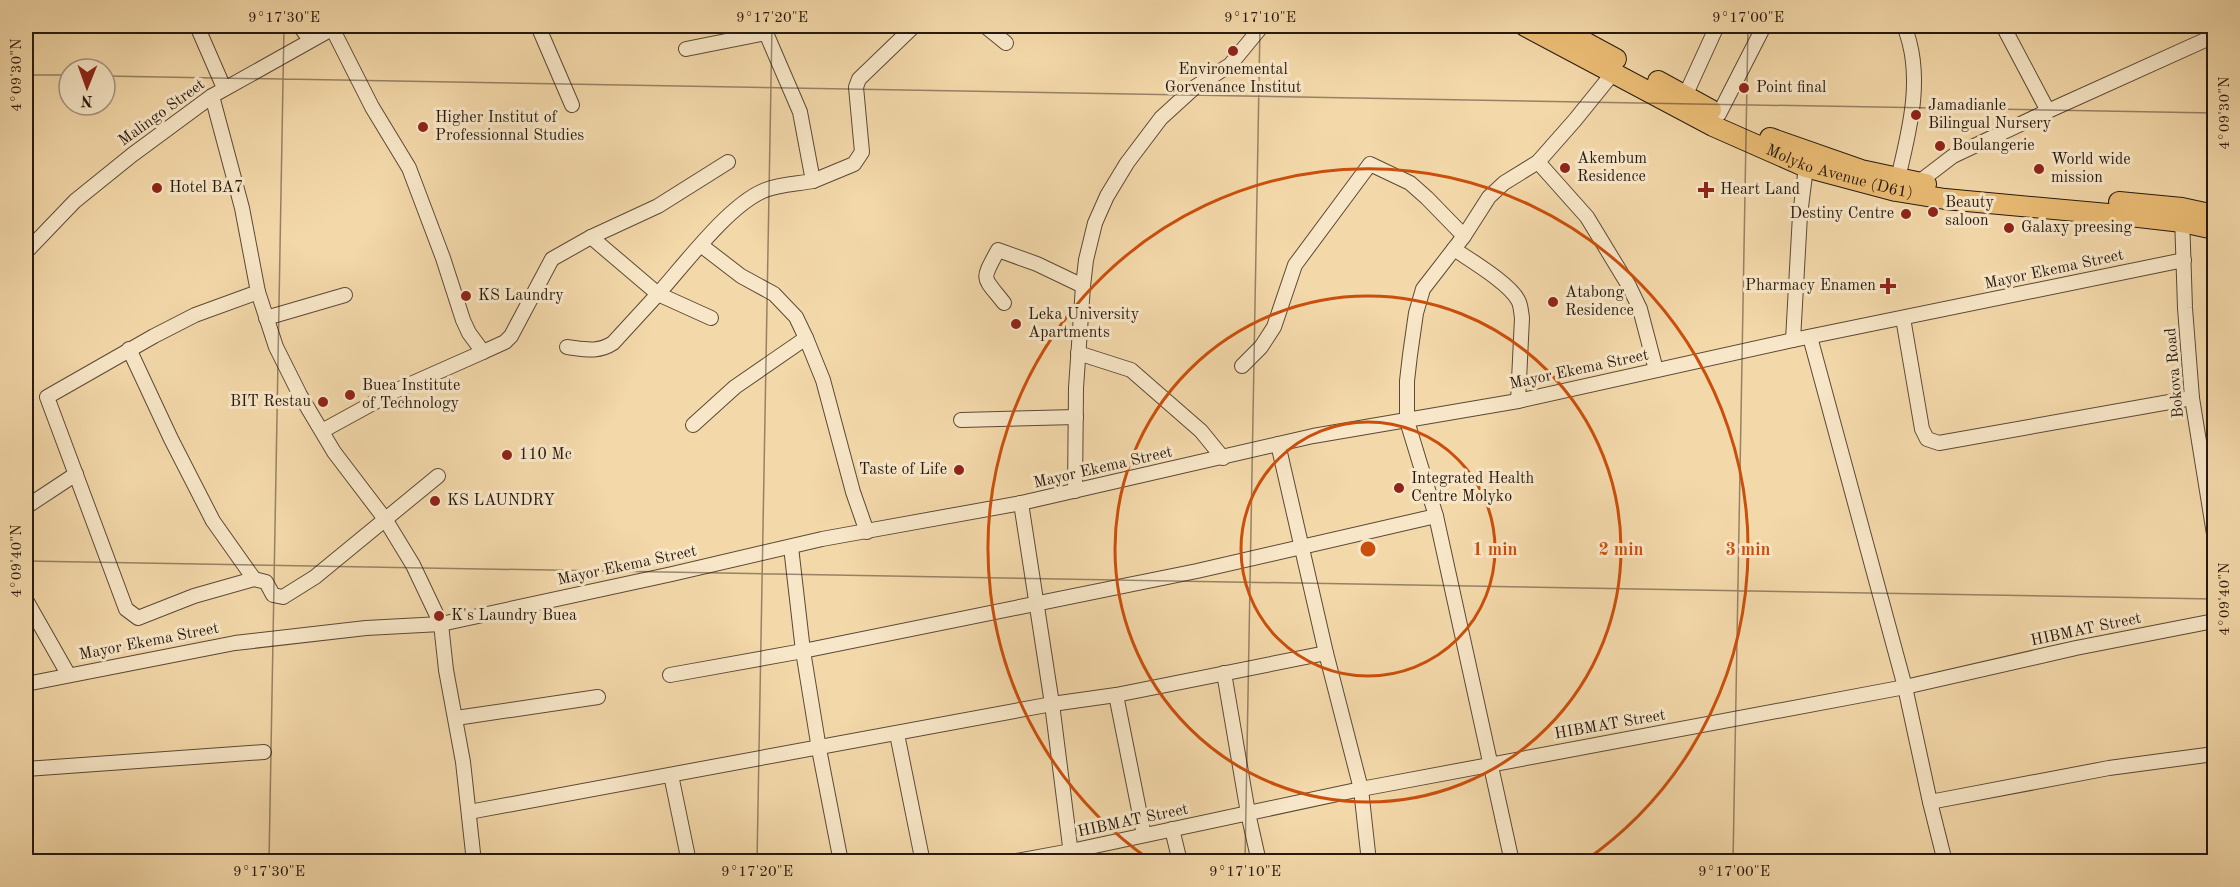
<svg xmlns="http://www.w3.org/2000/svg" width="2240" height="887" font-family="'Old Standard TT',serif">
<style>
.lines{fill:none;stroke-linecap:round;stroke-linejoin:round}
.minor-casing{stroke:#5b4936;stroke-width:16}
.highway-casing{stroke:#28190f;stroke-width:22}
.minor{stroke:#f7e6c7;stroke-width:14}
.highway{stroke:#eabc74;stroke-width:20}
.ticks{fill:none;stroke:#28190f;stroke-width:1.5;stroke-opacity:0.45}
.ring{fill:none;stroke:#cb4f0c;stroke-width:3}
.poi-dot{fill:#8f2418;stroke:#f7e6c7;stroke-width:2}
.labels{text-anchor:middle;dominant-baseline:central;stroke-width:6;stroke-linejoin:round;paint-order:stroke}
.poi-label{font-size:16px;fill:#28190f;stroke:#f7e6c7;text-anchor:start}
.street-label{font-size:16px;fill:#28190f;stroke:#f7e6c7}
.centre{fill:#cb4f0c;stroke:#f7e6c7;stroke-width:3}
.ring-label{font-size:18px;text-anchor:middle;font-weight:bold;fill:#cb4f0c;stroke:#f7e6c7;stroke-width:6;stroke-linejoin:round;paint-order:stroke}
.neatline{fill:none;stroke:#28190f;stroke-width:2}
.ticks-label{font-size:15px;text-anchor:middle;fill:#28190f}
</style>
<rect width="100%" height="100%" fill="#f3d8a9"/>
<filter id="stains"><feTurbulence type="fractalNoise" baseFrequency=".00333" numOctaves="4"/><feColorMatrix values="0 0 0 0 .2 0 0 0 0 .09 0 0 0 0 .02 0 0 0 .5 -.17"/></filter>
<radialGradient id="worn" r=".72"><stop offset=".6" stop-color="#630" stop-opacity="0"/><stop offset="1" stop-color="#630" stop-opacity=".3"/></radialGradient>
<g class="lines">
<defs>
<g id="minor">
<path d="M 197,26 L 224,88"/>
<path d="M 300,26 L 310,40"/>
<path d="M 538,26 L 572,105"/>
<path d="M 985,26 L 1006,43"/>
<path d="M 2003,26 L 2048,111"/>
<path d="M 332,28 L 372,107 L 409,168 L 443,258 L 463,320 L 469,333 L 483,352 L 505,342 L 511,336 L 552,259 L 591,237 L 658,206 L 728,162"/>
<path d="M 686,49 L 766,33"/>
<path d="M 212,96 L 242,208 L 258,292 L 276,347 L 300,395 L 334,452 L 385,519 L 413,565 L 441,624 L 446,670 L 463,762 L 474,862"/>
<path d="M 1685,96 L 1717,26"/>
<path d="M 1719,114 L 1764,26"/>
<path d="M 1538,162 L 1587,217 L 1629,286 L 1640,309 L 1656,370"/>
<path d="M 1898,178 C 1910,129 1924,74 1904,26"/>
<path d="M 813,181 L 854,164 L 862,152 L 856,87 L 859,79 L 914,26"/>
<path d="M 1919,182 L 1953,156 L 2048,111 L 2214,36"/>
<path d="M 2182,216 L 2185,308 L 2192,398 L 2214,534"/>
<path d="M 591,237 L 658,294 C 684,265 728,206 763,191 C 778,184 797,184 813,181 L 800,112 L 763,26"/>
<path d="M 1454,249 C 1470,260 1509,283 1518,300 C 1521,305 1521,312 1522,318 L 1518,401"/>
<path d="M 26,252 L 75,201 L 132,155 L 212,96 L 337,26"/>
<path d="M 258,292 L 195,315 L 154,336 L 47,397 L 126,609 L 138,618 L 194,596 L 254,579 L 266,582 L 273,595 L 283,597 L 315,577 L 438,476"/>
<path d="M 1004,303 C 982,275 981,282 998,250 L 1037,264 L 1083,286"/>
<path d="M 266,318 L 345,295"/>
<path d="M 1903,318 L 1922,429 L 1927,439 L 1939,443 L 2192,398"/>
<path d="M 1810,337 L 1905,687 L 1930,802 L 1945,862"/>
<path d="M 806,338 L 823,380 L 853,492 L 867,532"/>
<path d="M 1793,340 L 1800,215 L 1806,167"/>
<path d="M 567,347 C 584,349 598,353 613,343 L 658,294 L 711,318"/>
<path d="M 129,349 L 171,439 L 213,521 L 254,579"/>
<path d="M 1078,353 L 1131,370 L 1201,431 L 1223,458"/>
<path d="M 1242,366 L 1261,347 L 1274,327 L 1295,265 L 1370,164 L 1410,183 L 1427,198 L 1464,236"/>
<path d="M 961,420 L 1076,417"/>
<path d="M 693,425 L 735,387 L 806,338 L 796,317 L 774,294 L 741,276 L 702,246"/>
<path d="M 322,431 L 395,391 L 483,352"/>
<path d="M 1278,444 L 1326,653 L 1361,789 L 1369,862"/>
<path d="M 1075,491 L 1076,388 L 1083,286 L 1086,260 L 1095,223 L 1107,196 L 1127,163 L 1161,118 L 1195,87 L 1230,65 L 1262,26"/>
<path d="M 1021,503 L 1052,704 L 1072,862"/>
<path d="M 26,507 L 76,474"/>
<path d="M 791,547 L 803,651 L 1197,571 L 1436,516"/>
<path d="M 26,600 L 68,674"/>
<path d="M 1224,673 L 1248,813 L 1259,862"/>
<path d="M 670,675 L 803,651 L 819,749 L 841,862"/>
<path d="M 26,684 L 235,643 L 366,628 L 441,624 L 672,574 L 822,539 L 1021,503 L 1313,436 L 1518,401 L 1793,340 L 2184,260"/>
<path d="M 1116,695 L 1144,835"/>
<path d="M 456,718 L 598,697"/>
<path d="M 897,734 L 921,853"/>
<path d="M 26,769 L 264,752"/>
<path d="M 671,775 L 689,862"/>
<path d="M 1930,802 L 2109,768 L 2214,754"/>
<path d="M 469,812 L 1052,704 L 1116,695 L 1326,653"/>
<path d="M 1172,829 L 1180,862"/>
<path d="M 1011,862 L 1071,851 L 1361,789 L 1905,687 L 2076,648 L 2214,621"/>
<path d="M 1512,862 L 1436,516 L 1407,421 L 1407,381 L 1410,355 L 1416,313 L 1423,289 L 1464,236 L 1489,197 L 1504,183 L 1538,162 L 1575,120 L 1613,73"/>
</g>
<g id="highway">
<path id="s1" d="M 1525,26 L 1713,126 L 1806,167 L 1896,191 L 1945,199 L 2130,216 L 2182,222 L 2214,229"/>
<path d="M 1555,26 L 1616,59"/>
<path d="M 1658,81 L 1711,110"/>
<path d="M 1770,138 L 1861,170 L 1926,184"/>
<path d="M 2119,202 L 2182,208 L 2214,215"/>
</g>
</defs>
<use href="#minor" class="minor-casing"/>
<use href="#highway" class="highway-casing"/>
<use href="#minor" class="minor"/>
<use href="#highway" class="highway"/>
</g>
<path class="ticks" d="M 26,75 L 69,75M 105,76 L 2214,113M 26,561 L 2214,599M 269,862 L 284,26M 757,862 L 772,26M 1245,862 L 1260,26M 1733,862 L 1748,26"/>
<g class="ring">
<circle cx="1368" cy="549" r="127"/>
<circle cx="1368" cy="549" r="253"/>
<path d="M1150 860A380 380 0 1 1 1586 860"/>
</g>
<g class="poi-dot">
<circle cx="1233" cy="51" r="6"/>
<circle cx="1744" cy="88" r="6"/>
<circle cx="1916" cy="115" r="6"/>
<circle cx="423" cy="127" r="6"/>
<circle cx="1940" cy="146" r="6"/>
<circle cx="1565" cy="168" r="6"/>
<circle cx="2039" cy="169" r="6"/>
<circle cx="157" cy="188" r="6"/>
<path d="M1703 181h6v6h6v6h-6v6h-6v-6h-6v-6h6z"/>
<circle cx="1933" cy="212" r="6"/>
<circle cx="1906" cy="214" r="6"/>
<circle cx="2009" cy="228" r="6"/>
<path d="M1885 277h6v6h6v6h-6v6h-6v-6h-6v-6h6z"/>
<circle cx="466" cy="296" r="6"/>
<circle cx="1553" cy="302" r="6"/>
<circle cx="1016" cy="324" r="6"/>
<circle cx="350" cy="395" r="6"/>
<circle cx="323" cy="402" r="6"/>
<circle cx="507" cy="455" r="6"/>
<circle cx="959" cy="470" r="6"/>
<circle cx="1399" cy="488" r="6"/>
<circle cx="435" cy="501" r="6"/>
<circle cx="439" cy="616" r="6"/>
</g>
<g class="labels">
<g class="poi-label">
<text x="1233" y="70" text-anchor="middle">Environemental<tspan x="1233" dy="18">Gorvenance Institut</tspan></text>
<text x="1756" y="88">Point final</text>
<text x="1928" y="106">Jamadianle<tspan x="1928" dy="18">Bilingual Nursery</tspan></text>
<text x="435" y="118">Higher Institut of<tspan x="435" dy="18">Professionnal Studies</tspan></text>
<text x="1952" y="146">Boulangerie</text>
<text x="1577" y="159">Akembum<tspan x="1577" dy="18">Residence</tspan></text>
<text x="2051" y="160">World wide<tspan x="2051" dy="18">mission</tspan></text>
<text x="169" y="188">Hotel BA7</text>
<text x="1720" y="190">Heart Land</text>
<text x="1945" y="203">Beauty<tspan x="1945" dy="18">saloon</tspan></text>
<text x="1894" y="214" text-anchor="end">Destiny Centre</text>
<text x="2021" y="228">Galaxy preesing</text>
<text x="1876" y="286" text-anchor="end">Pharmacy Enamen</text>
<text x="1565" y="293">Atabong<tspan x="1565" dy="18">Residence</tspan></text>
<text x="478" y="296">KS Laundry</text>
<text x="1028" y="315">Leka University<tspan x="1028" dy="18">Apartments</tspan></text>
<text x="362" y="386">Buea Institute<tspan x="362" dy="18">of Technology</tspan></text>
<text x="311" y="402" text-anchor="end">BIT Restau</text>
<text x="519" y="455">110 Mc</text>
<text x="947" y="470" text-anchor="end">Taste of Life</text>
<text x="1411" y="479">Integrated Health<tspan x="1411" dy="18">Centre Molyko</tspan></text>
<text x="447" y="501">KS LAUNDRY</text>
<text x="451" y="616">K's Laundry Buea</text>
</g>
<g class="street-label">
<text transform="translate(162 113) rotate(-36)">Malingo Street</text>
<text stroke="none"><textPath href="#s1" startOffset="348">Molyko Avenue (D61)</textPath></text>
<text transform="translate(2054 270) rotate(-12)">Mayor Ekema Street</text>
<text transform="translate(1579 370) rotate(-12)">Mayor Ekema Street</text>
<text transform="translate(2175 373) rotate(-95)">Bokova Road</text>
<text transform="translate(1103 468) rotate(-13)">Mayor Ekema Street</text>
<text transform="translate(627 566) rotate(-12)">Mayor Ekema Street</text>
<text transform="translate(2086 630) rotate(-12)">HIBMAT Street</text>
<text transform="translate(149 642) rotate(-11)">Mayor Ekema Street</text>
<text transform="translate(1610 725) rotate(-10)">HIBMAT Street</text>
<text transform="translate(1133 821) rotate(-12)">HIBMAT Street</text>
</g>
</g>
<circle cx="1368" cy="549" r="9" class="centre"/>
<g class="ring-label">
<text x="1495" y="555">1 min</text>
<text x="1621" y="555">2 min</text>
<text x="1748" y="555">3 min</text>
</g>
<rect width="2240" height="887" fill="none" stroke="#f3d8a9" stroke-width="66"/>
<g transform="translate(87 87) rotate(181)"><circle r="28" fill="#f7e6c7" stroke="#a4947d" stroke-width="1.5"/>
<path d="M0-4.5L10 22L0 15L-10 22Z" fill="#8f2418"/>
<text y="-9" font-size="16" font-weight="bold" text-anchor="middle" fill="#28190f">N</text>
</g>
<rect x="33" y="33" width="2174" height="821" class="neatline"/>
<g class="ticks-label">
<text x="284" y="22">9°17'30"E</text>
<text x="772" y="22">9°17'20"E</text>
<text x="1260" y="22">9°17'10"E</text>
<text x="1748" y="22">9°17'00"E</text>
<text transform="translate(16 75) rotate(-90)" y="5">4°09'30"N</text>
<text transform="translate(2224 113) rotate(-90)" y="5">4°09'30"N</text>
<text transform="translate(16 561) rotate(-90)" y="5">4°09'40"N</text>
<text transform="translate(2224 599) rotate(-90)" y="5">4°09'40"N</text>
<text x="269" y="876">9°17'30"E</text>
<text x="757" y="876">9°17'20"E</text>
<text x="1245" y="876">9°17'10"E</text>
<text x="1734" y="876">9°17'00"E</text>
</g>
<rect width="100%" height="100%" filter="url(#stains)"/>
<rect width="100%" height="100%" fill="url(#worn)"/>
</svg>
